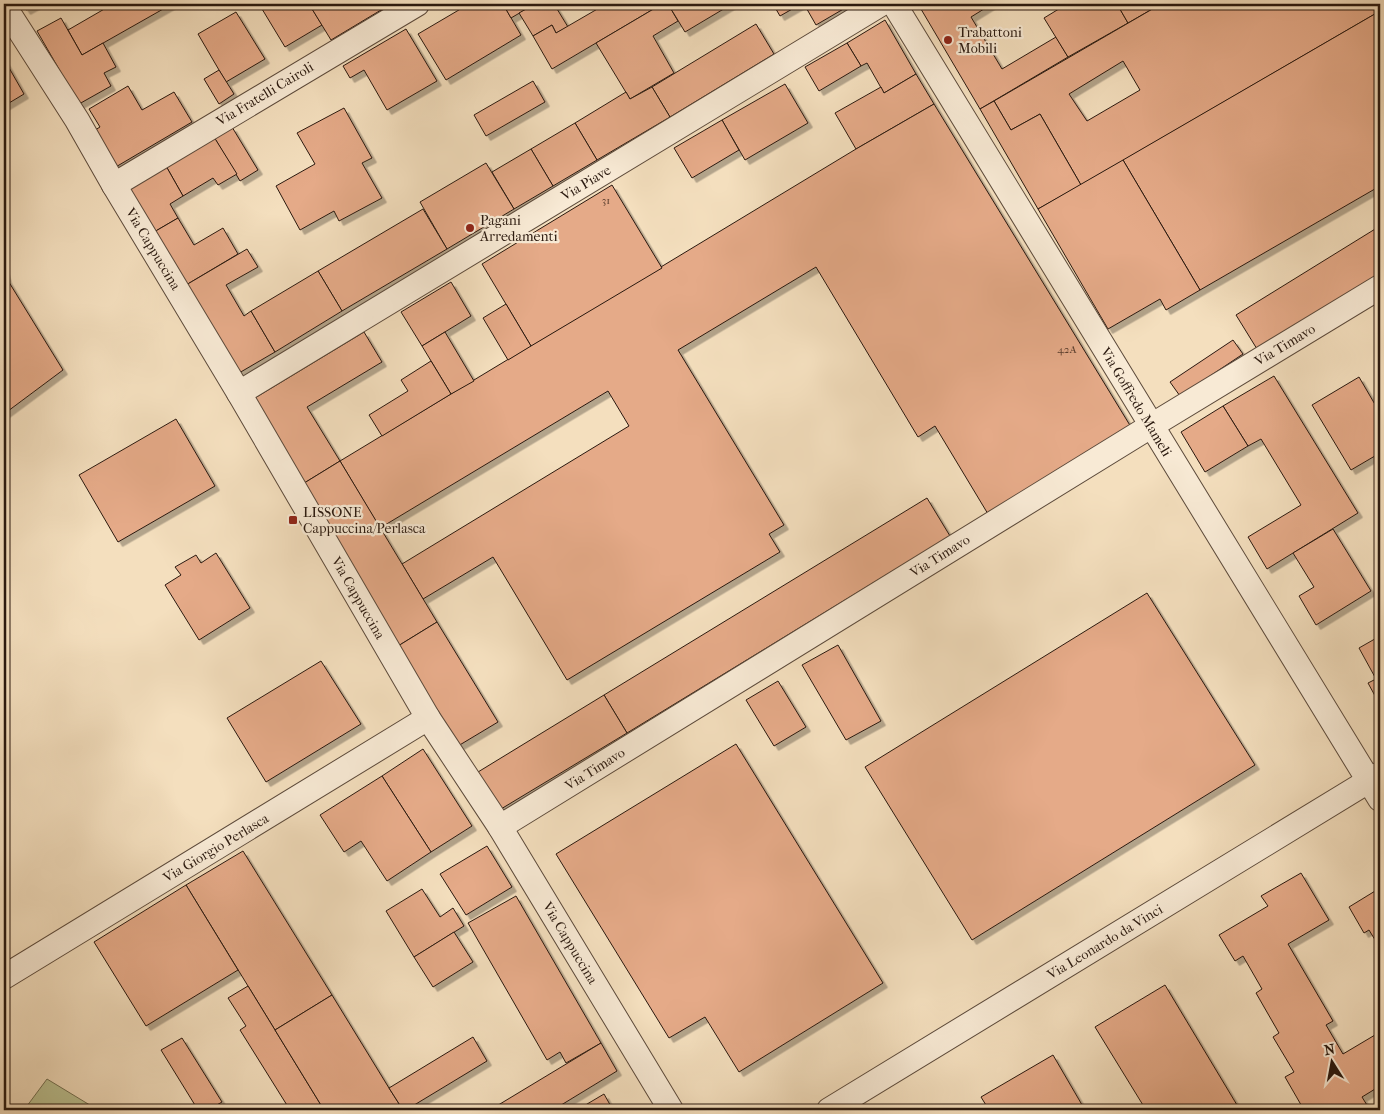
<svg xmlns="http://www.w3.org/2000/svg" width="1384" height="1114" font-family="'IM FELL French Canon',serif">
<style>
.green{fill:#bbc292;stroke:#726e50}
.building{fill:#e5aa88;stroke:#2a190f;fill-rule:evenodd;filter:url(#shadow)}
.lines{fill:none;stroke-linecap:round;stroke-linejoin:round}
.street-casing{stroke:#5c4a3b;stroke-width:26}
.street{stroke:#f8ead5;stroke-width:24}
.poi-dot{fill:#8f2418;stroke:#f8ead5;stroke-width:2}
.labels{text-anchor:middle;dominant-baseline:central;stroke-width:4.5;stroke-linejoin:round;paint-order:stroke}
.number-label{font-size:11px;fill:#593d2d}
.poi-label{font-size:14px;fill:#2a190f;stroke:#f8ead5;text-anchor:start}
.street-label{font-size:14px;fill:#2a190f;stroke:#f8ead5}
</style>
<defs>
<filter id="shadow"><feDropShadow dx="4.5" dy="4.5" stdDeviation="0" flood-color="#0004"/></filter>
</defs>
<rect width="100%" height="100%" fill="#f4dfbe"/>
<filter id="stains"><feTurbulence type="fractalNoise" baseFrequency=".004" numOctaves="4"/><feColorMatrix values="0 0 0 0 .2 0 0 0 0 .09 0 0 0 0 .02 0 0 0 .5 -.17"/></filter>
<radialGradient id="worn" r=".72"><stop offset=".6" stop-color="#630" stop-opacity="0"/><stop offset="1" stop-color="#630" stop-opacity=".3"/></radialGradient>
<path class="green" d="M 47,1079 L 98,1110 L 24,1110 Z"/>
<g class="building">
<path d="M 22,4 L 37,4 L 26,10 Z"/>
<path d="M 113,4 L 172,4 L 82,55 L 68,30 Z"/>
<path d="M 259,4 L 309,4 L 322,25 L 285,47 Z"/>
<path d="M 309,4 L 391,4 L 331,40 Z"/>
<path d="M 469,4 L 503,4 L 521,35 L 446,80 L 418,34 Z"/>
<path d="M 503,4 L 535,4 L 511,18 Z"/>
<path d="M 535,4 L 554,4 L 568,27 L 556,33 L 552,25 L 533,36 L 519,13 Z"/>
<path d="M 606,4 L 662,4 L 552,69 L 533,36 L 552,25 L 556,33 Z"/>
<path d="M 662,4 L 668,4 L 678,21 L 653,36 L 674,73 L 630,99 L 596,43 Z"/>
<path d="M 668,4 L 732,4 L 685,32 Z"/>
<path d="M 773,4 L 801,4 L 780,16 Z"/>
<path d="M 804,4 L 852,4 L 816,25 Z"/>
<path d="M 918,4 L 992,4 L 971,17 L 1002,69 L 1056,37 L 1068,57 L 980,109 Z"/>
<path d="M 1067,4 L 1085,4 L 1088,8 L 1095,4 L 1117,4 L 1128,23 L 1068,57 L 1044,18 Z"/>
<path d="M 1117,4 L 1161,4 L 1128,23 Z"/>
<path d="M 1161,4 L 1380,4 L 1380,11 L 1081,185 L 1040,114 L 1011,130 L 994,101 ZM 1123,61 L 1140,90 L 1087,121 L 1069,94 Z"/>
<path d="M 1380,11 L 1380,186 L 1200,290 L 1123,160 Z"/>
<path d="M 236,12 L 265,59 L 226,82 L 198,34 Z"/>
<path d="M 61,18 L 82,55 L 103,43 L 116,67 L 104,73 L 111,86 L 79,104 L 37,31 Z"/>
<path d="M 885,20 L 916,74 L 884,93 L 867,63 L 861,66 L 847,43 Z"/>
<path d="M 756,24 L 774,54 L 670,117 L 652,87 Z"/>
<path d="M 406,29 L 437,81 L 387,110 L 364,70 L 350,78 L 343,66 Z"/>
<path d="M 847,43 L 861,66 L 819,91 L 805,67 Z"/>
<path d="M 4,59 L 24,94 L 4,106 Z"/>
<path d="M 219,70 L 234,94 L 219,104 L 204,79 Z"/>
<path d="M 916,74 L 934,104 L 856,149 L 835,113 L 881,87 L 884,93 Z"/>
<path d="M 533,81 L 545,102 L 486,136 L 474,115 Z"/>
<path d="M 785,84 L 808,123 L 745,160 L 722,120 Z"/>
<path d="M 128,86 L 142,110 L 174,92 L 192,122 L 114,168 L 92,132 L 100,127 L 89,109 Z"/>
<path d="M 652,87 L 670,117 L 597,160 L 575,123 L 626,92 L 630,99 Z"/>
<path d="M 994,101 L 1011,130 L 1040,114 L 1081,185 L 1038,209 L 980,109 Z"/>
<path d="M 934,104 L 1131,427 L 988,514 L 935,426 L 918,437 L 816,267 L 678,350 L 784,525 L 769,534 L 780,552 L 567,680 L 493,557 L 423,599 L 402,564 L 629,426 L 608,391 L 380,528 L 340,461 L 856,149 Z"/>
<path d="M 344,108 L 372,158 L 362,163 L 382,198 L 339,221 L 334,211 L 300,230 L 276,186 L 315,164 L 297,133 Z"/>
<path d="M 722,120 L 739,150 L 692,178 L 674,148 Z"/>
<path d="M 575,123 L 597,160 L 553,186 L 531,149 Z"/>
<path d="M 232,127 L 258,170 L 240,181 L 214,137 Z"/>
<path d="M 214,137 L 237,174 L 218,185 L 213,178 L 183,196 L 166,166 Z"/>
<path d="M 531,149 L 553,186 L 514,209 L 492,172 Z"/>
<path d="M 1123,160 L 1200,290 L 1166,310 L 1160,299 L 1108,329 L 1038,209 Z"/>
<path d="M 486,163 L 514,209 L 447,249 L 420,202 Z"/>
<path d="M 166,166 L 183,196 L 170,204 L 178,218 L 154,232 L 128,188 Z"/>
<path d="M 612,185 L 662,268 L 531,346 L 482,264 Z"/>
<path d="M 423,209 L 447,249 L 342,311 L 318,271 Z"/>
<path d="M 178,218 L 194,245 L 223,228 L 238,254 L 186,285 L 154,232 Z"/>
<path d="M 1380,226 L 1380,273 L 1257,349 L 1236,315 Z"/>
<path d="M 247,249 L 258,267 L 226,285 L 244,316 L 251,311 L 275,352 L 239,373 L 186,285 Z"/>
<path d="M 4,268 L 7,279 L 63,370 L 4,414 Z"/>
<path d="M 318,271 L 342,311 L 275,352 L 251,311 Z"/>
<path d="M 451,282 L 471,316 L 422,346 L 401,312 Z"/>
<path d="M 506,304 L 531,346 L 508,360 L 483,318 Z"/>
<path d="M 364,332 L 382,362 L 307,407 L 340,461 L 301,485 L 250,401 Z"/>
<path d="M 445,332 L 474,381 L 451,394 L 422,346 Z"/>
<path d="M 1233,340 L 1243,354 L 1180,396 L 1170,382 Z"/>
<path d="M 431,361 L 451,394 L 382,436 L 369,415 L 408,391 L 401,380 Z"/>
<path d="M 1274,376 L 1358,513 L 1267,569 L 1248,537 L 1301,505 L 1261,439 L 1248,446 L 1223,406 Z"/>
<path d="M 1359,377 L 1380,413 L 1380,453 L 1351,470 L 1312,405 Z"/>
<path d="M 1223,406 L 1248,446 L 1205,472 L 1181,432 Z"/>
<path d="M 176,419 L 215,486 L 118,542 L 79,475 Z"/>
<path d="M 340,461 L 437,622 L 398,646 L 301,485 Z"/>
<path d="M 927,498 L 950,536 L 627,733 L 604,695 Z"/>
<path d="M 1333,529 L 1371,591 L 1316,625 L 1299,596 L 1314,587 L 1293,553 Z"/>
<path d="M 216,553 L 250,608 L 199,640 L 165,585 L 181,575 L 175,567 L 196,555 L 201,563 Z"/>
<path d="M 1147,593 L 1255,765 L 972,940 L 865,767 Z"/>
<path d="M 437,622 L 498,722 L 458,746 L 398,646 Z"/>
<path d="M 1380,636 L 1380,705 L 1368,683 L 1376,679 L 1359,648 Z"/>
<path d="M 838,645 L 881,721 L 846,740 L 802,665 Z"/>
<path d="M 321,661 L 361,724 L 266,782 L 227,718 Z"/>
<path d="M 778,681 L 806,727 L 774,746 L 746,700 Z"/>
<path d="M 604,695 L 627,733 L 501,809 L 478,772 Z"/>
<path d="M 736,744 L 883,983 L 739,1072 L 705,1017 L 669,1038 L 556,854 Z"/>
<path d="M 423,749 L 472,826 L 431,852 L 382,776 Z"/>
<path d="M 382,776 L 431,852 L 387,881 L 361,841 L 344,852 L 320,815 Z"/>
<path d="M 487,846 L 512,887 L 466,915 L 440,874 Z"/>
<path d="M 243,851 L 332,995 L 275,1030 L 186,885 Z"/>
<path d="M 1301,873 L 1329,920 L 1288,944 L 1333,1021 L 1326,1025 L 1343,1054 L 1380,1032 L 1380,1086 L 1362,1097 L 1370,1110 L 1304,1110 L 1285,1077 L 1294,1072 L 1273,1037 L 1279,1033 L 1256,993 L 1262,989 L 1243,956 L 1235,961 L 1219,935 L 1268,906 L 1261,896 Z"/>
<path d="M 186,885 L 238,970 L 146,1026 L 94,942 Z"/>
<path d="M 1380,888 L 1380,948 L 1369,930 L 1364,933 L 1349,907 Z"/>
<path d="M 422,889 L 440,917 L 453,908 L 464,926 L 414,957 L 386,911 Z"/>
<path d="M 516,896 L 601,1043 L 566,1063 L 560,1052 L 547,1060 L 468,923 Z"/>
<path d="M 454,932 L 473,962 L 433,987 L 414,957 Z"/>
<path d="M 1165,985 L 1240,1110 L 1146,1110 L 1095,1027 Z"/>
<path d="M 248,986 L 275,1030 L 324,1110 L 290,1110 L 240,1030 L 246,1026 L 228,998 Z"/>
<path d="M 332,995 L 389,1088 L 403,1110 L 324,1110 L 275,1030 Z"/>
<path d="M 473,1037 L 487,1061 L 406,1110 L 403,1110 L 389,1088 Z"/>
<path d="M 182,1038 L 222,1102 L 208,1110 L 198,1110 L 161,1050 Z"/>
<path d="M 601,1043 L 617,1071 L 553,1110 L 490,1110 Z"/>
<path d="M 1053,1055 L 1085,1110 L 989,1110 L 981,1097 Z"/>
<path d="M 604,1094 L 613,1110 L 577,1110 Z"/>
</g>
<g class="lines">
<defs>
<g id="street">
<path d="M 894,4 L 1380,799"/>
<path d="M 4,6 L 77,120 L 114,185 L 239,393 L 428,718 L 500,827 L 671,1110"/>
<path d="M 114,185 L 417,4"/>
<path d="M 239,393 L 881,4"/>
<path d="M 500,827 L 1151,426 L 1380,287"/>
<path d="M 4,977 L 428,718"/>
<path d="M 829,1110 L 1380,774"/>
</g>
</defs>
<use href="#street" class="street-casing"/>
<use href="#street" class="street"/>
</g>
<g class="poi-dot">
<circle cx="948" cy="40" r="5"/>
<circle cx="470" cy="228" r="5"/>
<rect x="288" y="515" width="10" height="10" rx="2.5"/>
</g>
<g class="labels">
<g class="number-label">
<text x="606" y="200">31</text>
<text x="1067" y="349">42A</text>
</g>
<g class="poi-label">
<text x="958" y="32">Trabattoni<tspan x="958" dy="16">Mobili</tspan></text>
<text x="480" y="220">Pagani<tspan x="480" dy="16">Arredamenti</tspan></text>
<text x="303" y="512">LISSONE<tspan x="303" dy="16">Cappuccina/Perlasca</tspan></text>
</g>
<g class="street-label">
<text transform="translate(265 94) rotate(-31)">Via Fratelli Cairoli</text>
<text transform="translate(586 183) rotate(-31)">Via Piave</text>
<text transform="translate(153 249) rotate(59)">Via Cappuccina</text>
<text transform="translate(1285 345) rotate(-31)">Via Timavo</text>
<text transform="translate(1136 402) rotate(59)">Via Goffredo Mameli</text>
<text transform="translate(940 556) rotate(-32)">Via Timavo</text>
<text transform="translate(358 598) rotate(60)">Via Cappuccina</text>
<text transform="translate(595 769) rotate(-32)">Via Timavo</text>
<text transform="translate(216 848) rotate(-31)">Via Giorgio Perlasca</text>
<text transform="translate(1105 942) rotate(-31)">Via Leonardo da Vinci</text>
<text transform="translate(570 943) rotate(59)">Via Cappuccina</text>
</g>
</g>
<rect width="1384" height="1114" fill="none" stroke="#f4dfbe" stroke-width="20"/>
<rect x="5" y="5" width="1374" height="1104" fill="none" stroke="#2a190f" stroke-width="2.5"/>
<rect x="10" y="10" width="1364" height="1094" fill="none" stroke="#2a190f"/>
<g transform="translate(1332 1062) rotate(349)" stroke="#f8ead5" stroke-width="4" paint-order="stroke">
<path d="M0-4L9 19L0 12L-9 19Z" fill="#2a190f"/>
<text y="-8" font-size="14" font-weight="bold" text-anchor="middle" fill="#2a190f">N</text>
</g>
<rect width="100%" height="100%" filter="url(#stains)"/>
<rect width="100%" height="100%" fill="url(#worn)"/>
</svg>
